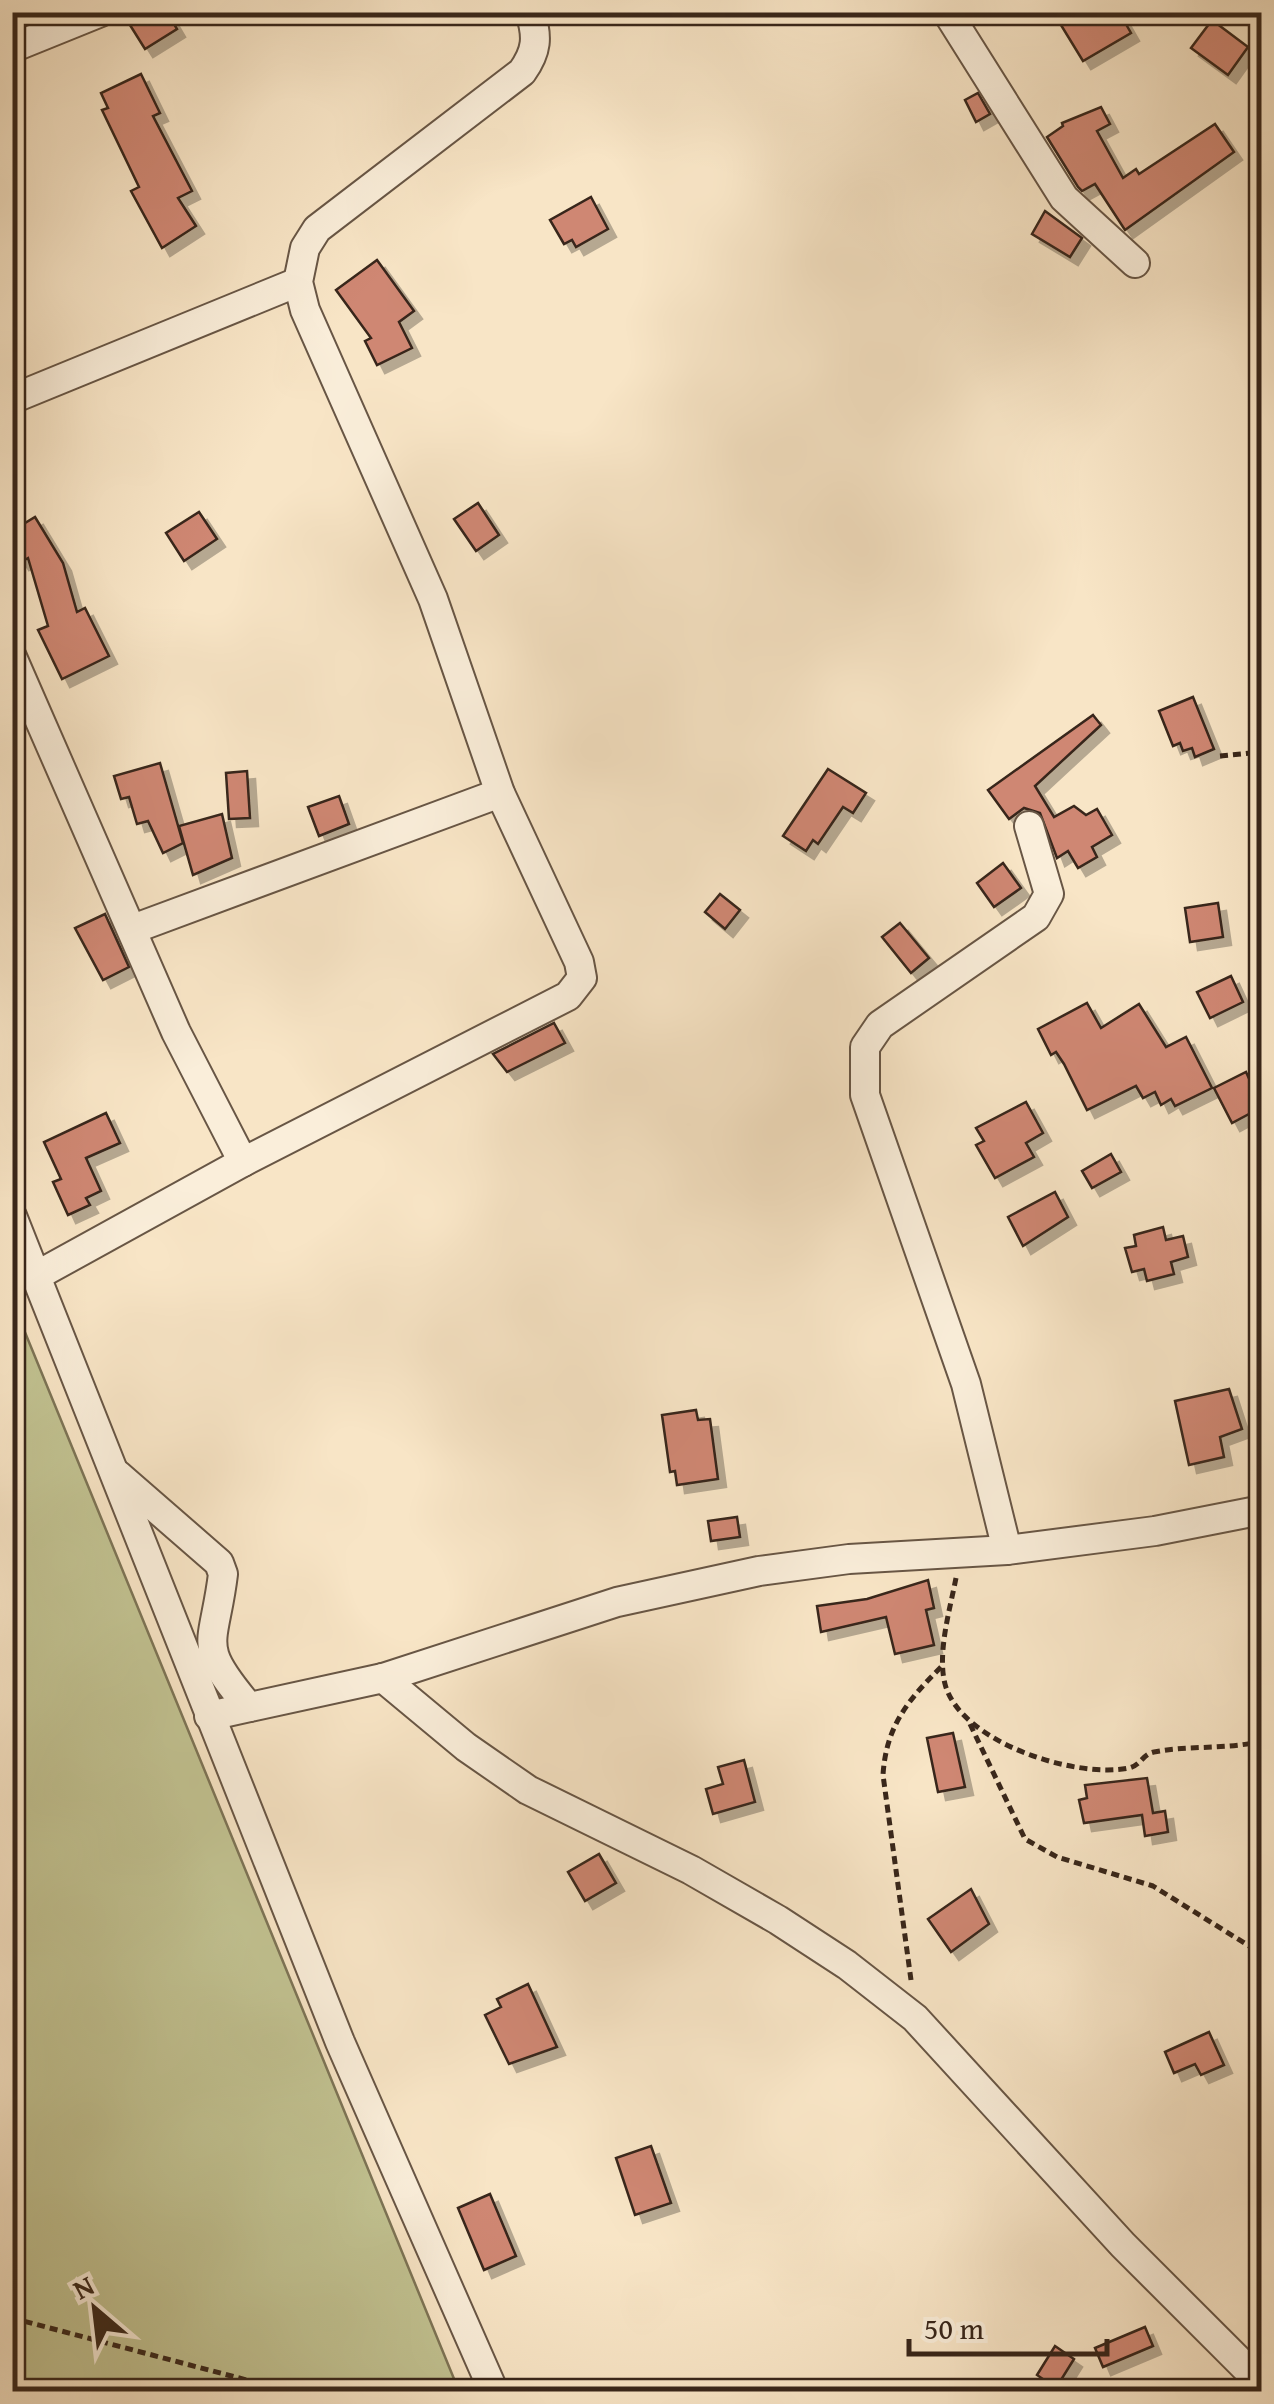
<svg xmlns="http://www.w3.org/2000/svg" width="1274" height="2404" font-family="'Gentium Book Plus',serif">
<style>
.green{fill:#c2c392;stroke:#7d7456;stroke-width:2.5}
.building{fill:#cf8773;stroke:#38261a;stroke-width:2.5;filter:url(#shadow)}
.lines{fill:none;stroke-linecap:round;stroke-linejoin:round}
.street-casing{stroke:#685645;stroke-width:32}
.path{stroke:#38261a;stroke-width:5;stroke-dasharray:8 5;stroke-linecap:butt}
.street{stroke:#faeeda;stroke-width:28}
</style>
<defs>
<filter id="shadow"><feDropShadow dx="8" dy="8" stdDeviation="0" flood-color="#0004"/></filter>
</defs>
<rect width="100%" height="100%" fill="#f8e5c6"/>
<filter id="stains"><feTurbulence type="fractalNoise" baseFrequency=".002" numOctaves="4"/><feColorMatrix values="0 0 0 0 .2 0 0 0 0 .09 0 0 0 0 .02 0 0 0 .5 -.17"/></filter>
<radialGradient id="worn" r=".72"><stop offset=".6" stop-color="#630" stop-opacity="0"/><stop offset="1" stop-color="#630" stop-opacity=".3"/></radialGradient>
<path class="green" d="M 12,1303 L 13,1303 L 459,2391 L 13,2391 Z"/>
<g class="building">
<path d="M 149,12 L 167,12 L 177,29 L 145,49 L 130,25 Z"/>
<path d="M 1053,12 L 1119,12 L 1131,33 L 1083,61 Z"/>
<path d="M 1212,20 L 1248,47 L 1228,75 L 1191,48 Z"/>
<path d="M 141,74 L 160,113 L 153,116 L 192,191 L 178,198 L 196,226 L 162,248 L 131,191 L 139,187 L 102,110 L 108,108 L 101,93 Z"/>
<path d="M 978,93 L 990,114 L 976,122 L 965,100 Z"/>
<path d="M 1101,107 L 1110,124 L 1097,131 L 1123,178 L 1136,169 L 1139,174 L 1215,124 L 1234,152 L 1125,230 L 1095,184 L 1082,191 L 1078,187 L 1047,137 L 1063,126 L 1062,123 Z"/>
<path d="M 591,197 L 608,229 L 576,247 L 572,240 L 564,244 L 550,220 Z"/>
<path d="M 1045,211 L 1082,238 L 1070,257 L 1032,234 Z"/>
<path d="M 377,260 L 414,311 L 399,322 L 412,348 L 377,365 L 365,341 L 371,338 L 336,290 Z"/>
<path d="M 478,503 L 499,535 L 476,551 L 454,519 Z"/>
<path d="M 199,512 L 217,539 L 184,561 L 166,533 Z"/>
<path d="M 35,517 L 63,563 L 77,612 L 85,608 L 109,656 L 62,679 L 38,630 L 48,626 L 28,558 L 21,562 L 12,548 L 12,531 Z"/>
<path d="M 1193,697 L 1214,749 L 1195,757 L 1192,748 L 1183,751 L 1180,743 L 1173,746 L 1159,711 Z"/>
<path d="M 1093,715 L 1101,725 L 1035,786 L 1054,817 L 1074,806 L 1086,815 L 1097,809 L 1112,835 L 1092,847 L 1097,857 L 1078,868 L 1068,851 L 1057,858 L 1040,813 L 1024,808 L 1009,819 L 988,790 Z"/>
<path d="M 160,763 L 183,843 L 163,853 L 148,821 L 137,824 L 129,797 L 121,799 L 114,776 Z"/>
<path d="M 828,769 L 866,793 L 853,813 L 843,807 L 818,844 L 813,840 L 806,851 L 783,836 Z"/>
<path d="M 247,771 L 250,818 L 229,819 L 226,773 Z"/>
<path d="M 339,796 L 349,824 L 319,836 L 308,807 Z"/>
<path d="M 222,814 L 232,858 L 193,875 L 179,826 Z"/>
<path d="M 1003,863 L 1021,888 L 994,907 L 977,883 Z"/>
<path d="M 720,894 L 740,910 L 725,929 L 705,912 Z"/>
<path d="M 1218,903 L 1223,937 L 1190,942 L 1185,908 Z"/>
<path d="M 105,914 L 129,967 L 103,980 L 75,928 Z"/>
<path d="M 900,923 L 929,958 L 911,973 L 882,937 Z"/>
<path d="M 1231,976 L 1243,1002 L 1210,1018 L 1197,992 Z"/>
<path d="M 1087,1003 L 1101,1028 L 1139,1004 L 1166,1047 L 1186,1037 L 1212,1088 L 1175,1106 L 1171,1099 L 1161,1105 L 1155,1092 L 1143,1098 L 1136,1086 L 1087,1110 L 1064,1064 L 1056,1052 L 1051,1055 L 1038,1029 Z"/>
<path d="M 554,1023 L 565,1043 L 507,1072 L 493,1054 Z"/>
<path d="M 1246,1072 L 1262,1107 L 1232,1123 L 1214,1088 Z"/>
<path d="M 1026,1102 L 1043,1133 L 1026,1143 L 1034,1157 L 995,1178 L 976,1145 L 984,1141 L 976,1128 Z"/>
<path d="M 106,1113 L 120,1143 L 86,1158 L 101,1191 L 86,1198 L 90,1205 L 68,1215 L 53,1182 L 61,1179 L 44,1142 Z"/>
<path d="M 1111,1154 L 1121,1172 L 1092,1188 L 1082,1171 Z"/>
<path d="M 1055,1192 L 1068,1217 L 1023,1246 L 1008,1217 Z"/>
<path d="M 1163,1227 L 1166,1240 L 1183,1236 L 1188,1257 L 1171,1262 L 1174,1274 L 1147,1281 L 1144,1269 L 1132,1272 L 1125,1248 L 1136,1246 L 1134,1235 Z"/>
<path d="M 1229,1389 L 1242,1429 L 1220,1437 L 1224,1457 L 1189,1465 L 1175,1401 Z"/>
<path d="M 696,1410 L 698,1420 L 710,1419 L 718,1479 L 677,1485 L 675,1471 L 670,1472 L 662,1415 Z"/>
<path d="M 737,1517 L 740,1537 L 711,1541 L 708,1521 Z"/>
<path d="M 928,1580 L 934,1608 L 926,1610 L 934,1645 L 895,1654 L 886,1617 L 821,1632 L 817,1606 L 867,1599 Z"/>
<path d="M 953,1733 L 965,1787 L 938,1792 L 927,1738 Z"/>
<path d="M 744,1760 L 755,1802 L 713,1814 L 706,1789 L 723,1784 L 718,1767 Z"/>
<path d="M 1147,1778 L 1153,1813 L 1165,1811 L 1168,1832 L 1145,1836 L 1142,1815 L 1084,1823 L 1079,1800 L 1087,1798 L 1085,1785 Z"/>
<path d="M 599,1854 L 616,1883 L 585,1901 L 568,1872 Z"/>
<path d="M 971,1889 L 989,1924 L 951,1952 L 928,1919 Z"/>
<path d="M 528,1984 L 557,2047 L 509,2064 L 485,2015 L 501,2007 L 497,1999 Z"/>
<path d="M 1209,2032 L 1224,2065 L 1201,2075 L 1195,2064 L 1174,2073 L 1165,2052 Z"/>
<path d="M 651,2146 L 671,2203 L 635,2215 L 616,2158 Z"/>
<path d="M 490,2194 L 516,2256 L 484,2270 L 458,2208 Z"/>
<path d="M 1145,2327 L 1153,2346 L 1103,2367 L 1095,2348 Z"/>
<path d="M 1055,2346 L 1074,2359 L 1056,2388 L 1037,2375 Z"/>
</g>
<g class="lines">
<defs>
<g id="street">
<path d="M 947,12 L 1064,198 L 1135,263"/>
<path d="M 12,48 L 101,12"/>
<path d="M 12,399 L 298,282"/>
<path d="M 12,657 L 176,1032 L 243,1162"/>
<path d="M 133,929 L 500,793"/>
<path d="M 12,1216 L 340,2042 L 494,2392"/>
<path d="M 36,1276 L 243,1162 L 568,996 L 582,978 L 579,962 L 500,793 L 433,599 L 305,310 L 298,282 L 305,248 L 317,229 L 522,72 C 537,51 538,37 530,12"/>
<path d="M 118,1475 L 219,1563 L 223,1574 C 214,1648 195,1643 249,1707"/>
<path d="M 1007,1550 L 966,1384 L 865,1095 L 865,1047 L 880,1025 L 1036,917 L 1049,894 L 1029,826"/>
<path d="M 383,1678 L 466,1747 L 528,1790 L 691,1870 L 778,1920 L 847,1965 L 915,2018 L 1123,2245 L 1262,2384"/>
<path d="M 209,1716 L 383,1678 L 617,1602 L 759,1571 L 849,1559 L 1007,1550 L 1155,1531 L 1262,1510"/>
</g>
</defs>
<use href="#street" class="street-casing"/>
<g class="path">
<path d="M 1220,756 L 1262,752"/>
<path d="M 956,1578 C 950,1609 937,1653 945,1684 C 960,1742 1075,1779 1129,1768 C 1141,1765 1143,1754 1154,1752 C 1189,1745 1226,1750 1262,1741"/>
<path d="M 970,1724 L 1025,1839 L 1057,1857 L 1153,1886 L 1262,1954"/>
<path d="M 911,1980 L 883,1775 C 886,1727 907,1701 941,1667"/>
<path d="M 12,2318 L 292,2392"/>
</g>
<use href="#street" class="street"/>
</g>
<rect width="1274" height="2404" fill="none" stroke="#f8e5c6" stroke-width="50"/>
<rect x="15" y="15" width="1244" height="2374" fill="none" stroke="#38261a" stroke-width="5"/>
<rect x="25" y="25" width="1224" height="2354" fill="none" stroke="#38261a" stroke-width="2.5"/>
<g transform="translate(95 2309) rotate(332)" stroke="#faeeda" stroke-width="8" paint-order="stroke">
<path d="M0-8L18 38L0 25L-18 38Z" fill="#38261a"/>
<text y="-15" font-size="28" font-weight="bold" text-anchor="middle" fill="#38261a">N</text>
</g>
<path d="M909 2339v15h198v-15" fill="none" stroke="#38261a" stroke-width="5"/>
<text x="924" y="2339" font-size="30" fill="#38261a" stroke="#faeeda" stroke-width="8" paint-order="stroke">50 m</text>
<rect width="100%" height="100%" filter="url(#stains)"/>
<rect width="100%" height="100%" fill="url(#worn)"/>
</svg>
